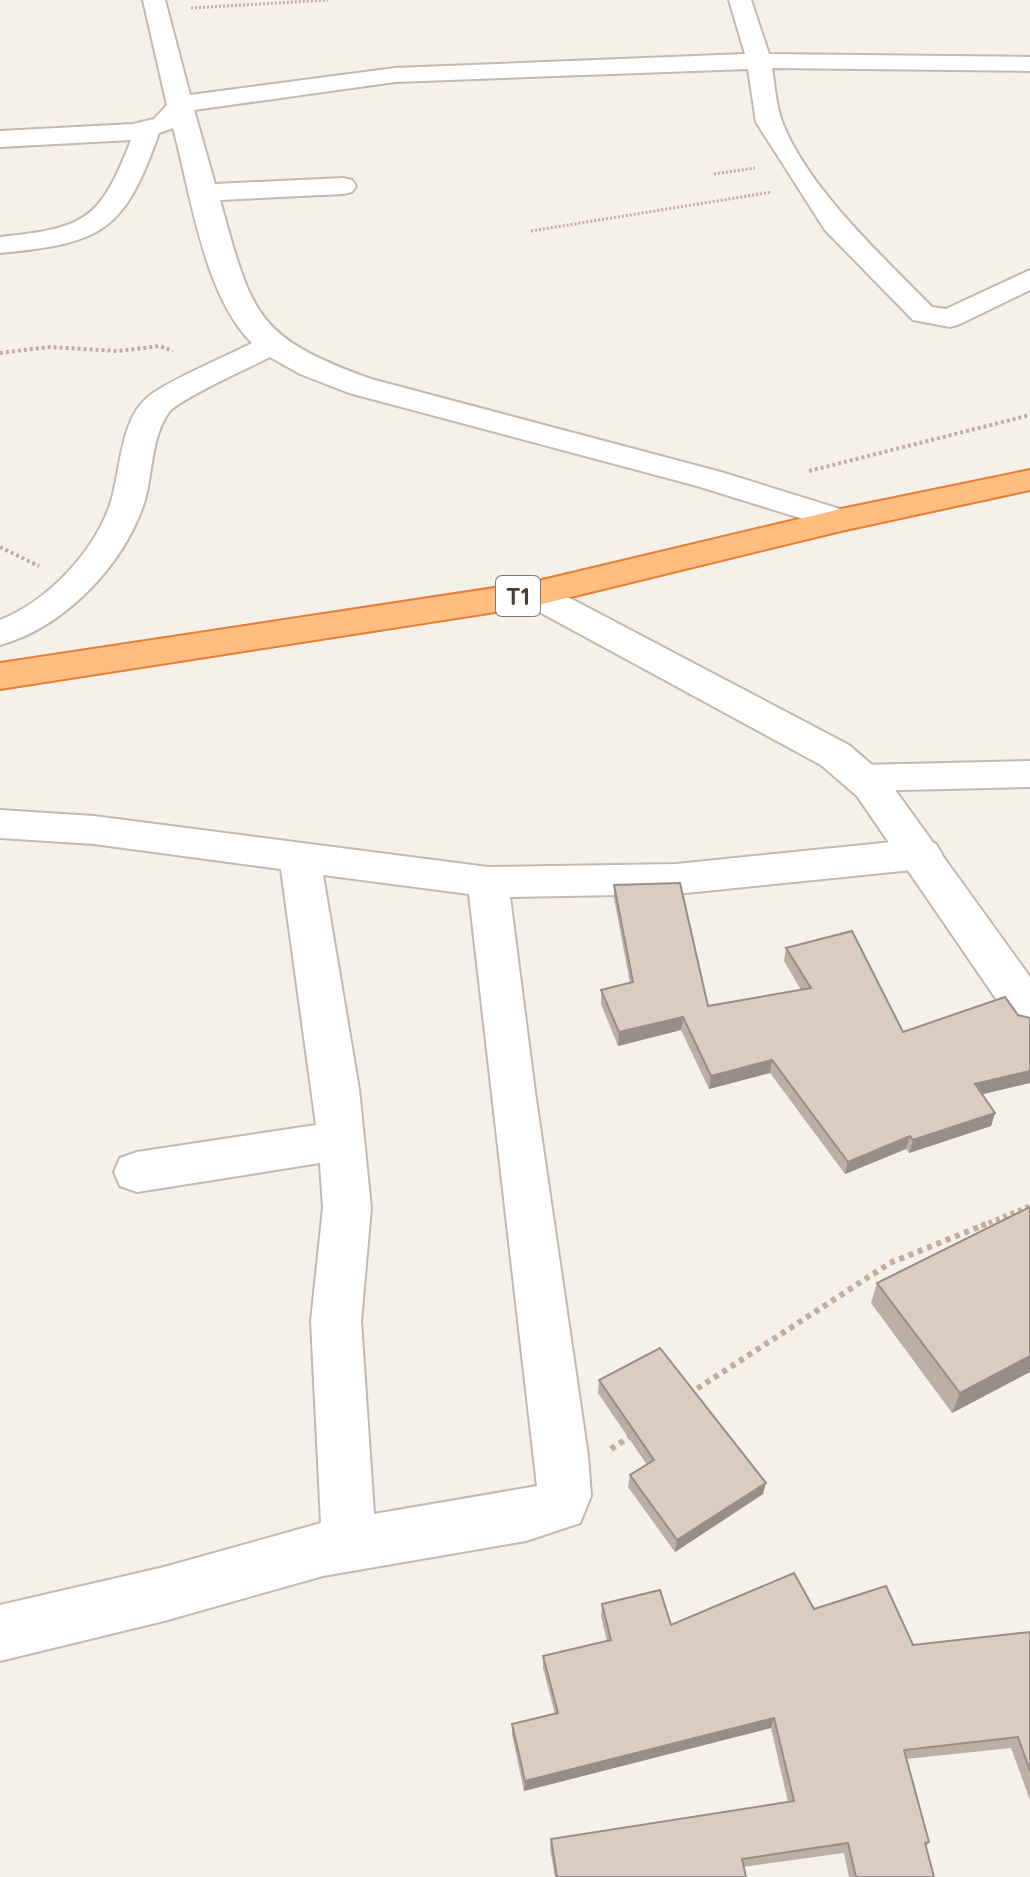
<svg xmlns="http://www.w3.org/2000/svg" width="1030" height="1877" font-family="Quicksand,sans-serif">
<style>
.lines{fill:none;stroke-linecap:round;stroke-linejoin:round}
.minor-casing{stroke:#c5b8af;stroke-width:4}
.tertiary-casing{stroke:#c5b8af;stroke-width:4}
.trunk-casing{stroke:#e67e34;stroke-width:4}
.path-far3{stroke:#c4ad9c;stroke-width:3;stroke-dasharray:2 2;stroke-linecap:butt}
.path-far2{stroke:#c4ad9c;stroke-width:4;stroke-dasharray:3 3;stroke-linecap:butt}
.path-far1{stroke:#c4ad9c;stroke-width:5;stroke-dasharray:4 4;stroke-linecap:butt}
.path{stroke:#c4ad9c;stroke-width:6;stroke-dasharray:5 5;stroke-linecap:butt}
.minor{fill:#fff;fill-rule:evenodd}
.tertiary{fill:#fff;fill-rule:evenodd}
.trunk{fill:#ffbd82;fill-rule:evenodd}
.wall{fill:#bcafa6}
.shaded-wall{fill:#998e87}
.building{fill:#dbcbc1;stroke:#998e87;stroke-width:2}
.labels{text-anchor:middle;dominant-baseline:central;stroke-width:7;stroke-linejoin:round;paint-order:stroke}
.shield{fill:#fff;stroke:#807973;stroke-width:2}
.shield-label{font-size:24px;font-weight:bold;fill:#4a3f37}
</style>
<rect width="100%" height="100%" fill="#f6f0ea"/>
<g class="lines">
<defs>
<g id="minor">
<path d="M 143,0 L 165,0 L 190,95 L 395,68 L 745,54 L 729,0 L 751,0 L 769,54 L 1030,57 L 1030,71 L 772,68 C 775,86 776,107 783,124 C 809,189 883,257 932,307 L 946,309 L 1030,270 L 1030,290 L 960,324 L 950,327 L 913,320 L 825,230 L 756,122 L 748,69 L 395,82 L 194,110 L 215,184 L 343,178 L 352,180 L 356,186 L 352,192 L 343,194 L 220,200 C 252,315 255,337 371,379 L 721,472 L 853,513 L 858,520 L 853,527 L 841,530 L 829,527 L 697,486 L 349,393 L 300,374 L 270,357 C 251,367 179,399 169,412 C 151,438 153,471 145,500 C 125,564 65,627 0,645 L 0,620 C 49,601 98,548 112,498 C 121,466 121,418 149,396 C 171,379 225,357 252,343 C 203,294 191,193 173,128 L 159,133 C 124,232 103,243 0,253 L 0,237 C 85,228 100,221 131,140 L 0,147 L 0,131 L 133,124 L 154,119 L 167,105 Z"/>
<path d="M 1030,761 L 1030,787 L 862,791 L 848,788 L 843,778 L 848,768 L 862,765 Z"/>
<path d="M 0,810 L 94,816 L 488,867 L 676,864 L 922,839 L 936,844 L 942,854 L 936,864 L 922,869 L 676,894 L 510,897 L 535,1092 L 588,1456 L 591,1496 L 580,1523 L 526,1541 L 323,1576 L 164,1621 L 0,1661 L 0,1605 L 164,1567 L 321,1523 L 311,1321 L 323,1208 L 320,1163 L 137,1192 L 120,1186 L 114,1172 L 120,1158 L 137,1152 L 316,1125 L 281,869 L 94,844 L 0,838 ZM 323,875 L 469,894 L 537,1486 L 374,1514 L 361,1321 L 371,1208 L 359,1089 Z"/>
</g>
<path id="tertiary" d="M 534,582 L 547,586 L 849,745 L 885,776 L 1030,977 L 1030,1030 L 1014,1025 L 857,796 L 821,765 L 521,602 L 516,594 L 521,586 Z"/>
<path id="trunk" d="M 1030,470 L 1030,490 L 841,531 L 534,606 L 0,689 L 0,663 L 534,582 L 841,509 Z"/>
</defs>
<use href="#minor" class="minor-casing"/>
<use href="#tertiary" class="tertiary-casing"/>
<use href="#trunk" class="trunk-casing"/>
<g class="path-far3">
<path d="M 191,8 L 328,0"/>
<path d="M 714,174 L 755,168"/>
<path d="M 531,231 L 772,192"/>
</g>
<g class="path-far2">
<path d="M 0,353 L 49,347 L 118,351 L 160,346 L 173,351"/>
<path d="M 809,471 L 1030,415"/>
<path d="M 0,547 L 39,566"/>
</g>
<path class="path-far1" d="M 981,1226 L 1030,1206"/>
<g class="path">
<path d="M 689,1394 L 890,1263 L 986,1224"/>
<path d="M 611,1449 L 632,1435"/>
</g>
<use href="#minor" class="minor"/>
<use href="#tertiary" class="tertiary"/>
<use href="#trunk" class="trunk"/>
</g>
<g class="wall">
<path d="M 614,885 L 708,1006 L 801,990 L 784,961 L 786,948 L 903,1032 L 1030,1083 L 982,1094 L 995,1113 L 991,1126 L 909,1153 L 906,1149 L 845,1174 L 770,1073 L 709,1089 L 681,1030 L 618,1046 L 601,1004 L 601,990 L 630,983 L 614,898 Z"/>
<path d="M 1030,1207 L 1030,1372 L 952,1413 L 871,1303 L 877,1283 Z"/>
<path d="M 599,1380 L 763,1494 L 675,1552 L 628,1487 L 630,1475 L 647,1465 L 598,1393 Z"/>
<path d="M 602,1604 L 671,1625 L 814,1609 L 913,1645 L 1030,1632 L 1030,1800 L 1011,1748 L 906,1759 L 929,1842 L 926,1847 L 934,1877 L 849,1877 L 844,1853 L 743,1867 L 746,1877 L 555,1877 L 550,1849 L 551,1839 L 788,1802 L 771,1728 L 524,1791 L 512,1735 L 512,1724 L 555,1714 L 543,1668 L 543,1656 L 607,1641 L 601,1616 Z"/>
</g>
<g class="shaded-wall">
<path d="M 683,1017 L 681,1030 L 618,1046 L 619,1032 Z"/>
<path d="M 772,1060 L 770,1073 L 709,1089 L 711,1076 Z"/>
<path d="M 1030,1071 L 1030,1083 L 971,1097 L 975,1084 Z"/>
<path d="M 995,1113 L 991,1126 L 909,1153 L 913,1140 Z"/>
<path d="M 910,1136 L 906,1149 L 845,1174 L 848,1162 Z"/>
<path d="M 1030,1356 L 1030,1372 L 952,1413 L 960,1393 Z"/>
<path d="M 766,1483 L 763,1494 L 675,1552 L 677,1540 Z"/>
<path d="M 774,1718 L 771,1728 L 524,1791 L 525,1781 Z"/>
</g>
<g class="building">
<path d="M 680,883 L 708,1006 L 811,988 L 786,948 L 852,931 L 903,1032 L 1005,997 L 1018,1015 L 1030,1018 L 1030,1071 L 975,1084 L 995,1113 L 913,1140 L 910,1136 L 848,1162 L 772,1060 L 711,1076 L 683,1017 L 619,1032 L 601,990 L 633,982 L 614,885 Z"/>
<path d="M 1030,1207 L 1030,1356 L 960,1393 L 877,1283 Z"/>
<path d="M 660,1348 L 766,1483 L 677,1540 L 630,1475 L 654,1460 L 599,1380 Z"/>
<path d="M 794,1573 L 814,1609 L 886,1586 L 913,1645 L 1030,1632 L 1030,1771 L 1018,1737 L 904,1750 L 929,1842 L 925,1843 L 934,1877 L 856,1877 L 848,1843 L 742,1859 L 746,1877 L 557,1877 L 551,1839 L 794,1801 L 774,1718 L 525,1781 L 512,1724 L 558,1713 L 543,1656 L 611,1640 L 602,1604 L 660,1590 L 671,1625 Z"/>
</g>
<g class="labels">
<rect class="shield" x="496" y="576" width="44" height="40" rx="6"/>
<g class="shield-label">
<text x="518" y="596">T1</text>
</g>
</g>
</svg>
